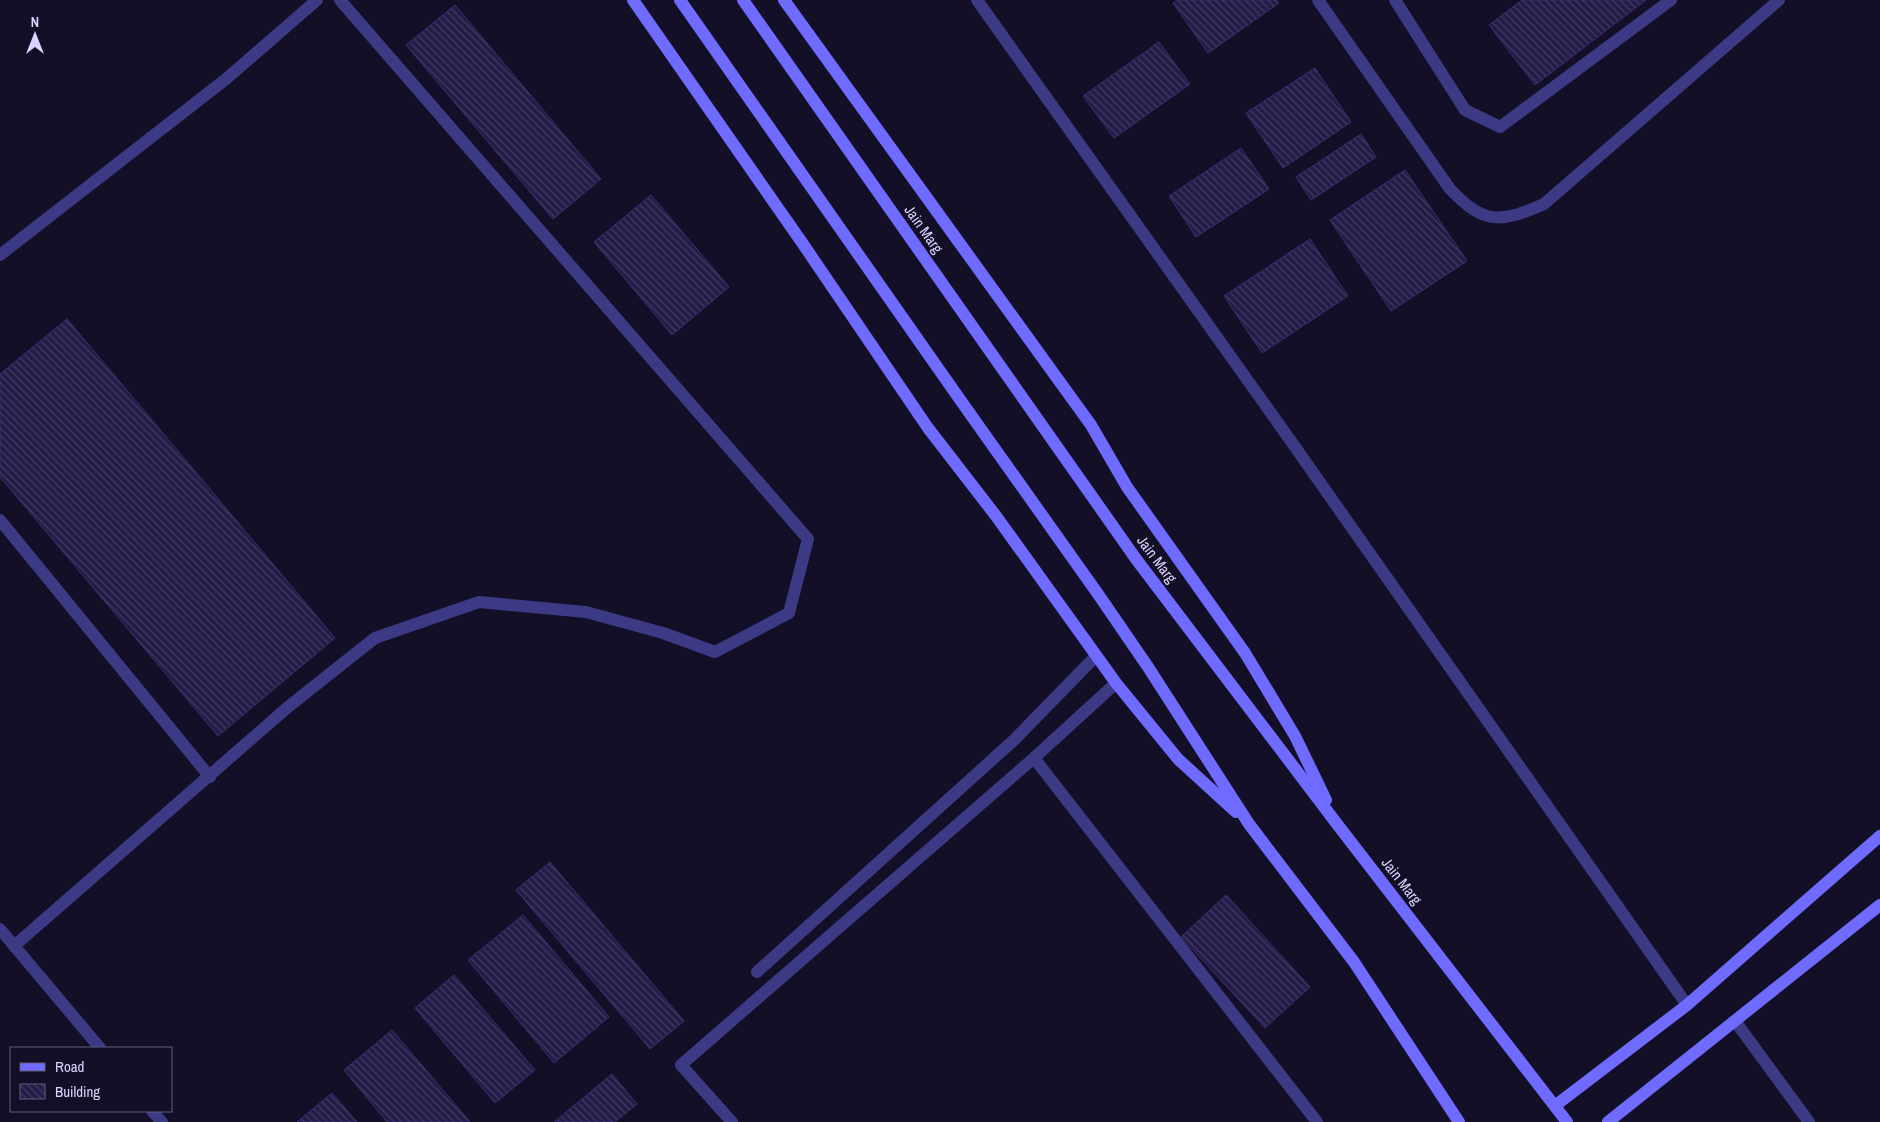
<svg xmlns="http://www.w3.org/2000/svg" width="1880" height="1122" font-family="'Archivo Narrow',sans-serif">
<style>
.building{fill:url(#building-back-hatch);stroke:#3b2d73}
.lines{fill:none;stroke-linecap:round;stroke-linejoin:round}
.lane{stroke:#3d3a85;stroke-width:12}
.street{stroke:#3d3a85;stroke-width:12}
.secondary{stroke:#6f6bff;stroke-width:12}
.labels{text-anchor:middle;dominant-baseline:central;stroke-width:4;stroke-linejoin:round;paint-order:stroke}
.street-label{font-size:15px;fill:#d9d4ff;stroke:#130f26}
</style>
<defs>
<pattern id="building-back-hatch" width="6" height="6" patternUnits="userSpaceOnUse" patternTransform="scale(1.25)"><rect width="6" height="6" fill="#241b47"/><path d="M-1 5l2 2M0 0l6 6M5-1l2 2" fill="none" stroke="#433b63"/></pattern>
</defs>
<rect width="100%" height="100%" fill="#130f26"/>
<g class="building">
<path d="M 1177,0 L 1276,0 L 1279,3 L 1208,53 L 1173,3 Z"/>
<path d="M 1522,0 L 1646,0 L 1535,85 L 1489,25 Z"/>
<path d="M 455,5 L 601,179 L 553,219 L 406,45 Z"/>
<path d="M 1159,42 L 1190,84 L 1114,138 L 1083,96 Z"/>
<path d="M 1315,68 L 1351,122 L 1283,168 L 1246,113 Z"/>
<path d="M 1361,134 L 1376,157 L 1311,200 L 1296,177 Z"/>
<path d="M 1241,148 L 1269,189 L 1196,237 L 1169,196 Z"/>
<path d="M 1405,170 L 1467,261 L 1391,311 L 1330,220 Z"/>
<path d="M 651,195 L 729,287 L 672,335 L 594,242 Z"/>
<path d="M 1310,239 L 1348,296 L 1262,353 L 1224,296 Z"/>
<path d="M 67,319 L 335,638 L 218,736 L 0,477 L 0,374 Z"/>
<path d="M 550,862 L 684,1021 L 650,1049 L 516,890 Z"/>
<path d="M 1226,895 L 1310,987 L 1265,1028 L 1181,937 Z"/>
<path d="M 523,915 L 609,1017 L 554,1063 L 468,960 Z"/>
<path d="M 454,975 L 535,1070 L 495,1103 L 415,1008 Z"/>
<path d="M 392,1030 L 470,1122 L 387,1122 L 344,1070 Z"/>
<path d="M 612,1074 L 637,1104 L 615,1122 L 554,1122 Z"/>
<path d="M 332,1093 L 357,1122 L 297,1122 Z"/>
</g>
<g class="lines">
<g class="lane">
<path d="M 0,255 L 226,79 L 317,0"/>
<path d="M 0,520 L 210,777"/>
<path d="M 1034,758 L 1317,1122"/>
<path d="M 14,946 L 288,707 L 375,638 L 479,602 L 586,612 L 663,633 L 715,652 L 789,613 L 808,539 L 340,0"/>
<path d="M 757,972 L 1014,740 L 1096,656"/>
<path d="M 732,1122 L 681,1065 L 1034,758 L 1116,683"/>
</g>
<g class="street">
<path d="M 977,0 L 1293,444 L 1687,1005"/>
<path d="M 1318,0 L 1450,189 C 1484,225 1501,223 1544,204 L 1779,0"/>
<path d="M 1395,0 L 1465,110 L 1500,127 L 1671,0"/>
<path d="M 0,929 L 100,1048"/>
<path d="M 1735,1021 L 1809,1122"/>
<path d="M 152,1111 L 162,1122"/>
</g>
<g class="secondary">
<path d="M 633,0 L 803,244 L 928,428 L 996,516 L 1116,683 L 1178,759 L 1236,812"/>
<path d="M 680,0 L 961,401 L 1098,594 L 1148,667 L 1249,824 L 1354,962 L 1459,1122"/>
<path d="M 743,0 L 1136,559 L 1337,824 L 1567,1122"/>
<path d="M 784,0 L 1091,425 L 1127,487 L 1245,653 L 1295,736 L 1326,800"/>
<path d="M 1556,1105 L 1687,1005 L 1880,836"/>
<path d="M 1608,1122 L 1880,905"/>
</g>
</g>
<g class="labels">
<g class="street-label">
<text transform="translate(924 229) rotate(55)">Jain Marg</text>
<text transform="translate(1157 559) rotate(53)">Jain Marg</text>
<text transform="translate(1402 881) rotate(52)">Jain Marg</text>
</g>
</g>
<rect x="10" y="1047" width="162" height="65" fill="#130f26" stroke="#625e7d"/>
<rect x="20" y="1063" width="25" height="8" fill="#6f6bff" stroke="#625e7d"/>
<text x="55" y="1072" font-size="15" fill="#d9d4ff">Road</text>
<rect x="20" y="1084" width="25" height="15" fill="url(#building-back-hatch)" stroke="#625e7d"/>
<text x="55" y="1097" font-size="15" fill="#d9d4ff">Building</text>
<g transform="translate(35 35)" stroke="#130f26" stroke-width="4" paint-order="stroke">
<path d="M0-4L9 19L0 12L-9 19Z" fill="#d9d4ff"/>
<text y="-8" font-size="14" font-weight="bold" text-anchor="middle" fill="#d9d4ff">N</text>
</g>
</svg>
